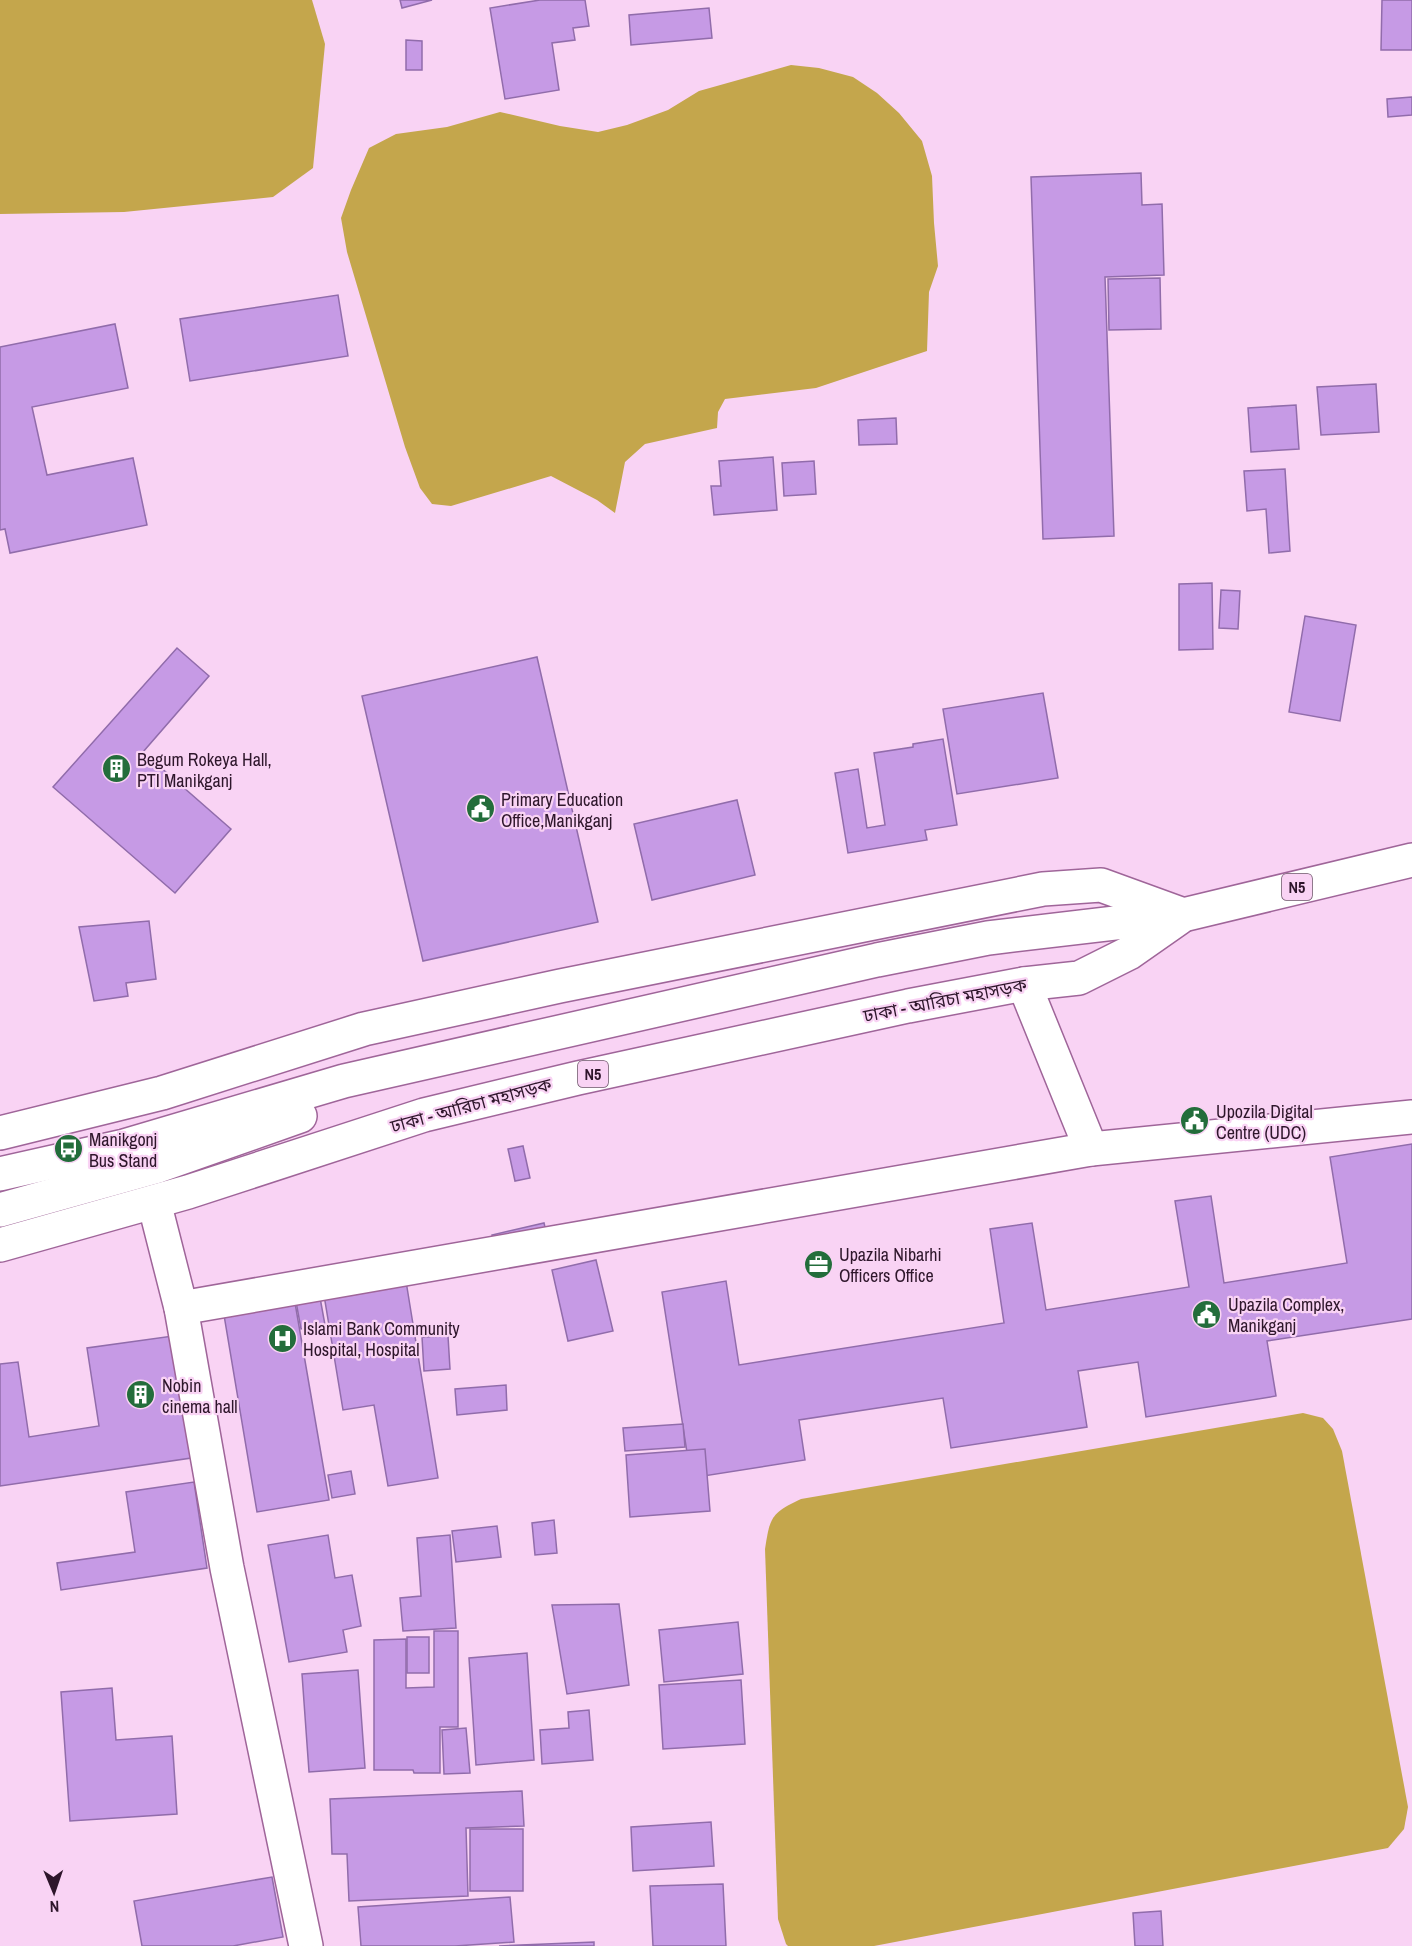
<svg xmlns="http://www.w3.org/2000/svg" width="1412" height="1946" font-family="'Archivo Narrow','Noto Sans Bengali',sans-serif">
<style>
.water{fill:#c4a64c}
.building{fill:#c69ae5;stroke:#916cab;stroke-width:1.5}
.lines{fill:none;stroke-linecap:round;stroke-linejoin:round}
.minor-casing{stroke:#9f6599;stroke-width:36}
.tertiary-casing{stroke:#9f6599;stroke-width:36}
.trunk-casing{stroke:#9f6599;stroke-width:36}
.minor{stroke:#fff;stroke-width:33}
.tertiary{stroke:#fff;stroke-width:33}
.trunk{stroke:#fff;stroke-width:33}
.labels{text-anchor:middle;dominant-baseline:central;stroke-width:4.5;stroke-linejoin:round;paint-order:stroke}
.shield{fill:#f9d3f4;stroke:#6b4f67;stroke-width:1.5}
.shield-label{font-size:16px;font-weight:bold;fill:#2e162b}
.poi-label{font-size:18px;fill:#2e162b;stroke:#f9d3f4;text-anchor:start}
.street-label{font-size:18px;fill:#2e162b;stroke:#f9d3f4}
</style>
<rect width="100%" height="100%" fill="#f9d3f4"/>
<g class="water">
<path d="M 0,0 L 312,0 L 325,44 L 313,168 L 273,197 L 124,212 L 0,214 Z"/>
<path d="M 791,65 L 819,68 L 853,77 L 877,93 L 899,113 L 922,141 L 932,176 L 934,223 L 938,266 L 929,292 L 927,351 L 816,388 L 725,399 L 718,412 L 717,428 L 645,444 L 625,462 L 615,513 L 597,500 L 551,476 L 451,506 L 432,504 L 420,488 L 405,447 L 347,252 L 341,218 L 351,190 L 369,148 L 396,134 L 447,127 L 500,112 L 560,126 L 598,132 L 627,125 L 668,110 L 699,91 Z"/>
<path d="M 1303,1413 L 1323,1418 L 1333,1429 L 1342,1451 L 1408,1807 L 1404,1829 L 1388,1848 L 874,1946 L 788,1946 L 786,1944 L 778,1919 L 765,1549 C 770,1517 771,1513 801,1499 Z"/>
</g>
<g class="building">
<path d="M 400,0 L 432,0 L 402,8 Z"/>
<path d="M 540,0 L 585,0 L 589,26 L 573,28 L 575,40 L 552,43 L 559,90 L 505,99 L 490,8 Z"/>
<path d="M 1382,0 L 1412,0 L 1412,50 L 1381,50 Z"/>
<path d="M 709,8 L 712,38 L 631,45 L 629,15 Z"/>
<path d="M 406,40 L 422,41 L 422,70 L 406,70 Z"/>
<path d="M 1412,97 L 1412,115 L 1388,117 L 1387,99 Z"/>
<path d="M 1141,173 L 1142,205 L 1162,204 L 1164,275 L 1105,277 L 1114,536 L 1043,539 L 1031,177 Z"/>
<path d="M 1160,278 L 1161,329 L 1109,330 L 1108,279 Z"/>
<path d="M 338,295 L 348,356 L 190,381 L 180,319 Z"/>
<path d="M 115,324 L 128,388 L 32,407 L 47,475 L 133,458 L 147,525 L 10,553 L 5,529 L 0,530 L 0,347 Z"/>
<path d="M 1376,384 L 1379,432 L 1321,435 L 1317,387 Z"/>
<path d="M 1296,405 L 1299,449 L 1251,452 L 1248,408 Z"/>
<path d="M 896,418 L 897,444 L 859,445 L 858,420 Z"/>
<path d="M 773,457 L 777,510 L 714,515 L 711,486 L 721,486 L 719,461 Z"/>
<path d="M 814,461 L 816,494 L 784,496 L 782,463 Z"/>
<path d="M 1285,469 L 1290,551 L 1269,553 L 1266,509 L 1247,511 L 1244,471 Z"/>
<path d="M 1212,583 L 1213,649 L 1179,650 L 1179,584 Z"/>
<path d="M 1221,590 L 1240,591 L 1238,629 L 1219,628 Z"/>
<path d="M 1305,616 L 1356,625 L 1340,721 L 1289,712 Z"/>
<path d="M 177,648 L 209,676 L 143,752 L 231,829 L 175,893 L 53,787 Z"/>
<path d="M 537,657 L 598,922 L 423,961 L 362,696 Z"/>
<path d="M 1043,693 L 1058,778 L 957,794 L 943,709 Z"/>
<path d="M 943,739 L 957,825 L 925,830 L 927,840 L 848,853 L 835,773 L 858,769 L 867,828 L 885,825 L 874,753 L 913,747 L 913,744 Z"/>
<path d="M 737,800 L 755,875 L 652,900 L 634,824 Z"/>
<path d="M 149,921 L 156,979 L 126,983 L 128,996 L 94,1001 L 79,927 Z"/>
<path d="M 1412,1144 L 1412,1319 L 1267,1341 L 1276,1396 L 1146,1417 L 1138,1362 L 1078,1371 L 1087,1427 L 951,1448 L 943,1398 L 799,1420 L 805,1460 L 691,1478 L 662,1292 L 726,1281 L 739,1365 L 1004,1323 L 990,1229 L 1032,1223 L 1046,1310 L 1189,1287 L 1175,1201 L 1211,1196 L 1224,1283 L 1347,1263 L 1330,1157 Z"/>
<path d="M 523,1146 L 530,1178 L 515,1181 L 508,1149 Z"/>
<path d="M 544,1223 L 548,1240 L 497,1253 L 492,1235 Z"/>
<path d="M 596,1260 L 613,1331 L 568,1341 L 552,1270 Z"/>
<path d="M 405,1275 L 438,1478 L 388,1486 L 374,1405 L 343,1410 L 323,1289 Z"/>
<path d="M 319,1292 L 325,1325 L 301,1329 L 295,1296 Z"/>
<path d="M 294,1297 L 329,1500 L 257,1512 L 223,1309 Z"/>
<path d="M 180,1335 L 198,1457 L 0,1486 L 0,1364 L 18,1362 L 29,1437 L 99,1426 L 87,1348 Z"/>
<path d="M 448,1336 L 450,1369 L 424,1371 L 422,1337 Z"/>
<path d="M 506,1385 L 507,1410 L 457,1415 L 455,1389 Z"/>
<path d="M 683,1424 L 685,1447 L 625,1451 L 623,1428 Z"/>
<path d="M 705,1449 L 710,1511 L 630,1517 L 626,1455 Z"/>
<path d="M 351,1471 L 355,1494 L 332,1498 L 328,1475 Z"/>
<path d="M 194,1482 L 207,1568 L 61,1590 L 57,1563 L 135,1552 L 126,1492 Z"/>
<path d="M 554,1520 L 557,1553 L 535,1555 L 532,1523 Z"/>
<path d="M 497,1526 L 501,1557 L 456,1562 L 452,1531 Z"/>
<path d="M 328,1535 L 335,1578 L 352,1575 L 361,1626 L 343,1630 L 347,1652 L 289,1662 L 268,1545 Z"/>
<path d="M 450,1535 L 456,1628 L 403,1631 L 400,1598 L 421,1596 L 417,1538 Z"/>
<path d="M 619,1604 L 629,1685 L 567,1694 L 552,1605 Z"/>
<path d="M 738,1622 L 743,1674 L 664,1682 L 659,1630 Z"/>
<path d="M 434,1631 L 458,1631 L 458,1727 L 440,1727 L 440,1773 L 414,1773 L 413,1770 L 374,1770 L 374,1640 L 406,1639 L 406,1688 L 434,1687 Z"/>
<rect x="407" y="1637" width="22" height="36"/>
<path d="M 527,1653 L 534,1760 L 476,1765 L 469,1658 Z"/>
<path d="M 358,1670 L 365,1768 L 309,1772 L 302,1674 Z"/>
<path d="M 741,1680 L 745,1744 L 663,1749 L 659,1685 Z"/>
<path d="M 112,1688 L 116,1740 L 172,1736 L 177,1814 L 70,1821 L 61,1692 Z"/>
<path d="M 589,1710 L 593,1760 L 542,1764 L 540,1730 L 569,1728 L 568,1712 Z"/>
<path d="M 466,1728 L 470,1773 L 444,1774 L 442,1730 Z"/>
<path d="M 522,1791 L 524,1826 L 466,1828 L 468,1896 L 349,1901 L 347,1854 L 332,1854 L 330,1799 Z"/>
<path d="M 711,1822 L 714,1866 L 633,1871 L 631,1827 Z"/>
<rect x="470" y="1829" width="53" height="62"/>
<path d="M 272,1877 L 283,1937 L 233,1946 L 142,1946 L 134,1901 Z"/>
<path d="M 723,1884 L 726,1946 L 653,1946 L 650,1886 Z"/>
<path d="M 510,1897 L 514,1942 L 455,1946 L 361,1946 L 358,1907 Z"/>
<path d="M 1161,1911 L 1163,1946 L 1135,1946 L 1133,1913 Z"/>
<path d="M 594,1942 L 594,1946 L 499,1946 Z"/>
</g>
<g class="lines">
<defs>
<g id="minor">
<path d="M 1024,984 L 1091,1149"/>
<path d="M 181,1308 L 1091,1149 L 1412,1117"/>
</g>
<path id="tertiary" d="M 154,1202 L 181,1308 L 227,1568 L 306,1946"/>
<g id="trunk">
<path d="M 0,1133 L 162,1093 L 364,1029 L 560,986 L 1043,889 L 1101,885 L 1178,913"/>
<path d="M 0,1174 L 124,1146 L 344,1081 L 877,960 L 988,938 L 1183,915 L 1412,860"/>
<path d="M 0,1210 L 158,1166 L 300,1116"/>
<path d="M 0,1245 L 188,1192 L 424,1115 L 578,1078 L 908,1006 L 1024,984 L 1079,978 L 1129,953 L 1179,918"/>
</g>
</defs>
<use href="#minor" class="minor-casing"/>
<use href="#tertiary" class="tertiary-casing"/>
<use href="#trunk" class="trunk-casing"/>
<use href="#minor" class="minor"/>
<use href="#tertiary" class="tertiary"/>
<use href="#trunk" class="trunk"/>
</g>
<defs>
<symbol id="building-disc" viewBox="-11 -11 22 22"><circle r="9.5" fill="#236d3b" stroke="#f9d3f4"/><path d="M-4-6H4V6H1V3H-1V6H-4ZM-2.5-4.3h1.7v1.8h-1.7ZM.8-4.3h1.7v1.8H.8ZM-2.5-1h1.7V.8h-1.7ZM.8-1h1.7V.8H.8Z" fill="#fff"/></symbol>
<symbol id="civic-disc" viewBox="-11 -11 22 22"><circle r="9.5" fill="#236d3b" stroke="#f9d3f4"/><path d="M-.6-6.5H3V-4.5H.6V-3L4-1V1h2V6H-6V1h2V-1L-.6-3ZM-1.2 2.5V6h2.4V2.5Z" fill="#fff"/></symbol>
<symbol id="bus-disc" viewBox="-11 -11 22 22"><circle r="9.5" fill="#236d3b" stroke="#f9d3f4"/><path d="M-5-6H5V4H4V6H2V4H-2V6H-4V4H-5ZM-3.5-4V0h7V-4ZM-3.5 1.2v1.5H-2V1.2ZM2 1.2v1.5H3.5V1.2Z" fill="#fff"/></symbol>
<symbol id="office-disc" viewBox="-11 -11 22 22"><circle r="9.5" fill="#236d3b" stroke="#f9d3f4"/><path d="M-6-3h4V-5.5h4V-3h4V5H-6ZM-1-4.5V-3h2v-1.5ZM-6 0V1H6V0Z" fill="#fff"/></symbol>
<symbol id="hospital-disc" viewBox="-11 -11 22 22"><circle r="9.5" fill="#236d3b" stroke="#f9d3f4"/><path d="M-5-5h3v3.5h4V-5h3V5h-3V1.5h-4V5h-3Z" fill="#fff"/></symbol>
</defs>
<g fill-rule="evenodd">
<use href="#building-disc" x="100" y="752" width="33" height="33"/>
<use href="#civic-disc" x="464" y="792" width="33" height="33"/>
<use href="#civic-disc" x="1178" y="1104" width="33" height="33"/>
<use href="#bus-disc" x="52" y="1132" width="33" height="33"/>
<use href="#office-disc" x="802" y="1248" width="33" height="33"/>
<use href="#civic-disc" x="1190" y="1298" width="33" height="33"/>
<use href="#hospital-disc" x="266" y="1322" width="33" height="33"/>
<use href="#building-disc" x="124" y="1378" width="33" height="33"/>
</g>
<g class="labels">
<g class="shield">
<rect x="1282" y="874" width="30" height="26" rx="4.5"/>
<rect x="578" y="1061" width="30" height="26" rx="4.5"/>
</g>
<g class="shield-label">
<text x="1297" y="887">N5</text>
<text x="593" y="1074">N5</text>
</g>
<g class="poi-label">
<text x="137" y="759">Begum Rokeya Hall,<tspan x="137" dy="21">PTI Manikganj</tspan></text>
<text x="501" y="799">Primary Education<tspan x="501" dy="21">Office,Manikganj</tspan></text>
<text x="1216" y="1111">Upozila Digital<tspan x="1216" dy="21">Centre (UDC)</tspan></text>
<text x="89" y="1139">Manikgonj<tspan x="89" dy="21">Bus Stand</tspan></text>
<text x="839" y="1254">Upazila Nibarhi<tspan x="839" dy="21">Officers Office</tspan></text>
<text x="1228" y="1304">Upazila Complex,<tspan x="1228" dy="21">Manikganj</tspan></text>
<text x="303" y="1328">Islami Bank Community<tspan x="303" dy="21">Hospital, Hospital</tspan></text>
<text x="162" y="1385">Nobin<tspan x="162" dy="21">cinema hall</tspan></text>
</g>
<g class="street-label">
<text transform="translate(945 1000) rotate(-11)">ঢাকা - আরিচা মহাসড়ক</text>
<text transform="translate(471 1105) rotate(-15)">ঢাকা - আরিচা মহাসড়ক</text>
</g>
</g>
<g transform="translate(54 1892) rotate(178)" stroke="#f9d3f4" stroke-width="4.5" paint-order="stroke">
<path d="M0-4.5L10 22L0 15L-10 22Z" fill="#2e162b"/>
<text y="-9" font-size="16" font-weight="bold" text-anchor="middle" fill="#2e162b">N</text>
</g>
</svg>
